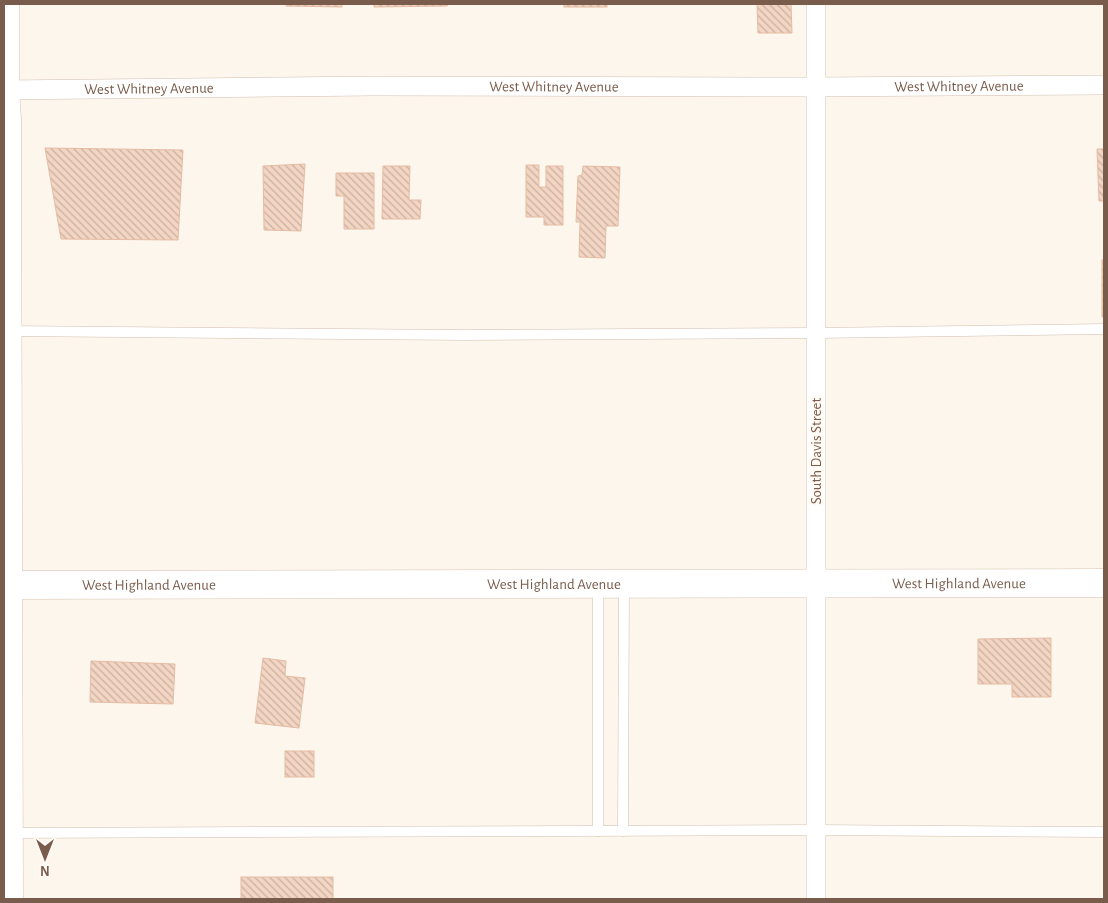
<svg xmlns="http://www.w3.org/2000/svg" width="1108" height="903" font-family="'Alegreya Sans',sans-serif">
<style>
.building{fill:url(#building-back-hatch);stroke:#e6bba3}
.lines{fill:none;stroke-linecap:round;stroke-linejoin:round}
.lane-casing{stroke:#d1beb0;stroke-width:11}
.street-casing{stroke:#d1beb0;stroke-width:20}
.secondary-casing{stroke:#d6c0b0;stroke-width:29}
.lane{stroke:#fff;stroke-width:10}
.street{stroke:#fff;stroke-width:19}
.secondary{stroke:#fff;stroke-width:28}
.labels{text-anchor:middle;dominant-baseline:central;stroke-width:4;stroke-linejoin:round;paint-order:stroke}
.street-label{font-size:15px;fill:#7a5c4d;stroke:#fffaf3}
</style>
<defs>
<pattern id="building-back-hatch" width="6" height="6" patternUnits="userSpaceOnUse" patternTransform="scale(1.25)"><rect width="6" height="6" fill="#f3d5c3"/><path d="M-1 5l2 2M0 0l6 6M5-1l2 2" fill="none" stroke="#cab0a1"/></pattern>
</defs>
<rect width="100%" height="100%" fill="#fdf6ec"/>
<g class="building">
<path d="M 286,4 L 342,4 L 342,7 L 286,6 Z"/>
<path d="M 374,4 L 448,4 L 447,6 L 374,7 Z"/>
<rect x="564" y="4" width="43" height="3"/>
<path d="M 757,4 L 791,4 L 792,33 L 758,33 Z"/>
<path d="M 45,148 L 183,150 L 178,240 L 61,239 Z"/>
<path d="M 1097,149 L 1104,149 L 1104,201 L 1099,201 Z"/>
<path d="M 305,164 L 301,231 L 264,230 L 263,166 Z"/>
<path d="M 526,165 L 539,165 L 539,187 L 546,187 L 546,166 L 563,166 L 563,225 L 544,225 L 544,217 L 526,217 Z"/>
<path d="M 383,166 L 410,166 L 409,200 L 421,200 L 420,219 L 382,219 Z"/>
<path d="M 583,166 L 620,167 L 618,226 L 606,226 L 605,258 L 579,257 L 580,222 L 576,222 L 578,176 L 582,175 Z"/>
<path d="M 336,173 L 374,173 L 374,229 L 344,229 L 344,196 L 336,196 Z"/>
<rect x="1102" y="260" width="2" height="57"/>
<path d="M 1051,638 L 1051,697 L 1012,697 L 1012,684 L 978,684 L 978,639 Z"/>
<path d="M 263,658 L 286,661 L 285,676 L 305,678 L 299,728 L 255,723 Z"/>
<path d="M 91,661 L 175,664 L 173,704 L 90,702 Z"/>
<rect x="285" y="751" width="29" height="26"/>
<rect x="241" y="877" width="92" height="22"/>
</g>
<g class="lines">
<defs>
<g id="lane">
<path d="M 8,331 L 464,335 L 816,333 L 1104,329"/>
<path d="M 598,585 L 598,831"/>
<path d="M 623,831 L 624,584"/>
<path d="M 10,833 L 816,830 L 1104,832"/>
</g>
<g id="street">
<path d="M 816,4 L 816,899"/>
<path id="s1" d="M 4,90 L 373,86 L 816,87 L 1104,85"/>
</g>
<g id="secondary">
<path d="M 5,4 L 5,90 L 7,119 L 9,899"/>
<path id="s2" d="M 4,585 L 1104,583"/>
</g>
</defs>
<use href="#lane" class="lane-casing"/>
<use href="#street" class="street-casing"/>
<use href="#secondary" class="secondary-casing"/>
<use href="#lane" class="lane"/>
<use href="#street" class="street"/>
<use href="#secondary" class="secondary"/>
</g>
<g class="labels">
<g class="street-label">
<text stroke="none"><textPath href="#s1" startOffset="955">West Whitney Avenue</textPath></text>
<text stroke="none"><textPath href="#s1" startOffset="550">West Whitney Avenue</textPath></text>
<text stroke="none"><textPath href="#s1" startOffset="145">West Whitney Avenue</textPath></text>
<text transform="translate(816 451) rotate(-90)">South Davis Street</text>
<text stroke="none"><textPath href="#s2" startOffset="955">West Highland Avenue</textPath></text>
<text stroke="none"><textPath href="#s2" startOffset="550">West Highland Avenue</textPath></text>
<text stroke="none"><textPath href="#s2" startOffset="145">West Highland Avenue</textPath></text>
</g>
</g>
<rect width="1108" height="903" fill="none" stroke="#7a5c4d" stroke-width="10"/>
<g transform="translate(45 858) rotate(180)" stroke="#fffaf3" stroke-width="4" paint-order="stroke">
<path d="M0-4L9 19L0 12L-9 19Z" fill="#7a5c4d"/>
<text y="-8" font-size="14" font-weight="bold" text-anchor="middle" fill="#7a5c4d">N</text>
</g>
</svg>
